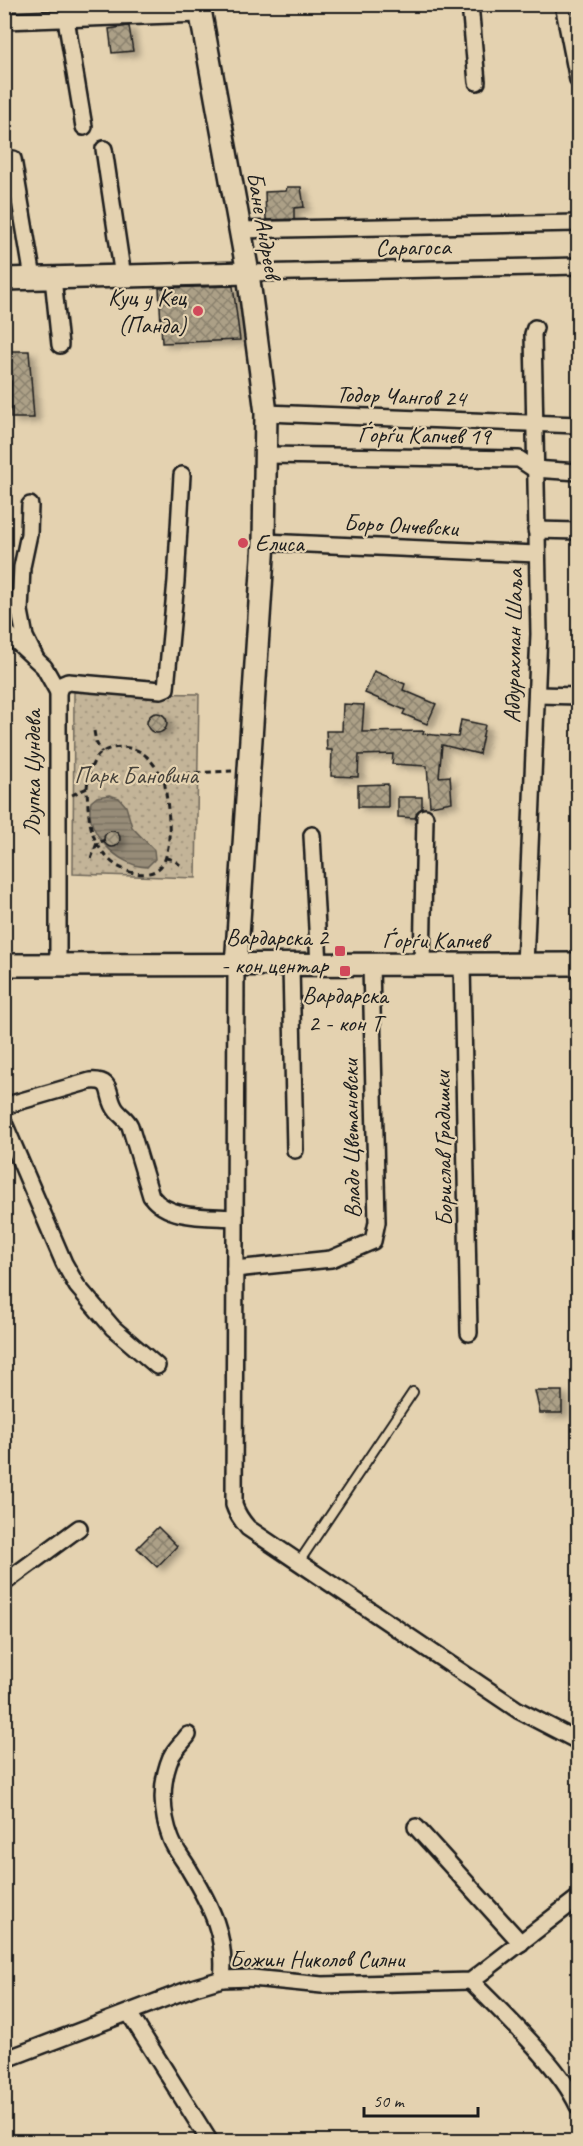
<svg xmlns="http://www.w3.org/2000/svg" width="583" height="2146" font-family="Caveat,sans-serif">
<style>
.park{fill:url(#park-dots);stroke:#70685a;stroke-width:1.5}
.water{fill:url(#water-rules);stroke:#665f53;stroke-width:1.5}
.building{fill:url(#building-cross-hatch);stroke:#1c1c1c;stroke-width:1.5;filter:url(#shadow)}
.lines{fill:none;stroke-linecap:round;stroke-linejoin:round}
.lane-casing{stroke:#1c1c1c;stroke-width:12}
.street-casing{stroke:#1c1c1c;stroke-width:20}
.secondary-casing{stroke:#1c1c1c;stroke-width:26}
.path{stroke:#1c1c1c;stroke-width:3;stroke-dasharray:6 4.5;stroke-linecap:butt}
.lane{stroke:#e4d2b0;stroke-width:8}
.street{stroke:#e4d2b0;stroke-width:15}
.secondary{stroke:#e4d2b0;stroke-width:21}
.poi-dot{fill:#d1495b;stroke:#e4d2b0;stroke-width:2}
.labels{text-anchor:middle;dominant-baseline:central;stroke-width:4.5;stroke-linejoin:round;paint-order:stroke}
.street-label{font-size:24px;fill:#1c1c1c;stroke:#e4d2b0}
.poi-label{font-size:24px;fill:#1c1c1c;stroke:#e4d2b0;text-anchor:end}
.park-label{font-size:24px;fill:#46423b;stroke:#e4d2b0}
</style>
<defs>
<pattern id="park-dots" width="8" height="8" patternUnits="userSpaceOnUse" patternTransform="scale(1.5)"><rect width="8" height="8" fill="#c3b498"/><path d="M2 2h.1M6 6h.1" fill="none" stroke="#a79a82" stroke-width="1.8" stroke-linecap="round"/></pattern>
<pattern id="water-rules" width="6" height="5" patternUnits="userSpaceOnUse" patternTransform="scale(1.5)"><rect width="6" height="5" fill="#978c78"/><path d="M0 2.5h6" fill="none" stroke="#7a7262"/></pattern>
<pattern id="building-cross-hatch" width="8" height="8" patternUnits="userSpaceOnUse" patternTransform="scale(1.5)"><rect width="8" height="8" fill="#aca087"/><path d="M0 0l8 8M0 8l8-8" fill="none" stroke="#8b826e"/></pattern>
<filter id="shadow"><feDropShadow dx="6" dy="4" stdDeviation="3" flood-color="#0004"/></filter>
</defs>
<rect width="100%" height="100%" fill="#e4d2b0"/>
<filter id="ink" filterUnits="userSpaceOnUse"><feTurbulence type="fractalNoise" baseFrequency=".0167" numOctaves="2"/><feDisplacementMap in="SourceGraphic" scale="12" xChannelSelector="R" yChannelSelector="G"/><feConvolveMatrix kernelMatrix="1 2 1 2 8 2 1 2 1" color-interpolation-filters="sRGB"/></filter>
<g filter="url(#ink)">
<path class="park" d="M 74,692 L 199,694 L 196,878 L 73,874 Z"/>
<path class="water" d="M 109,795 L 119,798 L 126,806 L 132,827 L 154,850 L 155,859 L 147,867 C 119,867 83,831 91,802 L 97,797 Z"/>
<g class="building">
<path d="M 129,26 L 133,51 L 112,53 L 109,29 Z"/>
<path d="M 287,187 L 301,187 L 304,207 L 294,208 L 294,219 L 266,220 L 265,192 L 286,191 Z"/>
<path d="M 233,286 L 240,340 L 162,343 L 159,288 Z"/>
<path d="M 4,351 L 29,351 L 34,418 L 11,418 L 11,381 L 4,381 Z"/>
<path d="M 374,671 L 405,684 L 403,690 L 436,704 L 427,724 L 403,714 L 405,710 L 365,693 Z"/>
<path d="M 343,704 L 364,705 L 362,732 L 424,731 L 423,734 L 458,737 L 461,720 L 485,725 L 479,754 L 442,745 L 439,777 L 450,776 L 452,802 L 430,806 L 427,766 L 392,764 L 393,754 L 359,755 L 358,777 L 331,776 L 332,750 L 327,750 L 326,731 L 342,731 Z"/>
<circle cx="157" cy="723" r="10"/>
<path d="M 388,784 L 388,807 L 358,807 L 358,785 Z"/>
<path d="M 398,797 L 422,797 L 422,808 L 417,812 L 415,818 L 398,817 Z"/>
<circle cx="112" cy="839" r="8"/>
<path d="M 535,1391 L 562,1391 L 562,1413 L 540,1413 Z"/>
<path d="M 158,1527 L 177,1546 L 157,1567 L 137,1548 Z"/>
</g>
<g class="lines">
<defs>
<path id="lane" d="M 299,1562 L 413,1392"/>
<g id="street">
<path d="M 470,4 L 477,82"/>
<path d="M 563,4 L 578,80"/>
<path d="M 66,19 L 84,127"/>
<path d="M 4,21 L 200,14"/>
<path d="M 104,149 L 123,277"/>
<path d="M 13,159 L 33,278"/>
<path d="M 240,230 L 578,223"/>
<path d="M 248,273 L 578,266"/>
<path d="M 53,278 L 60,345"/>
<path d="M 266,413 L 578,425"/>
<path d="M 267,455 L 519,459 L 534,469 L 578,472"/>
<path d="M 30,505 L 29,534 L 22,567 L 20,611 L 25,637 L 36,659"/>
<path d="M 536,530 L 578,531"/>
<path d="M 264,542 L 537,554"/>
<path d="M 4,630 L 44,667 L 58,692"/>
<path d="M 538,695 L 578,696"/>
<path d="M 312,835 L 319,965"/>
<path d="M 58,965 L 58,692 L 61,685 L 68,682 L 161,690 L 166,688 L 176,581 L 182,475"/>
<path d="M 422,965 L 425,817"/>
<path d="M 462,965 L 469,1333"/>
<path d="M 525,965 L 539,634 L 533,334 L 535,328"/>
<path d="M 236,966 L 234,1505 C 237,1514 241,1520 248,1528 L 518,1710 L 578,1741"/>
<path d="M 291,966 L 295,1150"/>
<path d="M 4,1106 L 90,1081 C 116,1079 105,1097 117,1111 C 122,1117 127,1119 130,1126 L 151,1196 C 168,1220 209,1216 235,1218"/>
<path d="M 4,1123 L 64,1263 L 77,1286 L 113,1328 L 157,1366"/>
<path d="M 235,1269 L 331,1259 L 373,1241 L 377,1222 L 371,965"/>
<path d="M 4,1583 L 79,1528"/>
<path d="M 188,1735 C 183,1742 175,1749 171,1757 C 160,1783 161,1813 171,1839 C 175,1850 184,1860 190,1871 C 211,1906 227,1937 222,1979"/>
<path d="M 416,1827 L 521,1943"/>
<path d="M 471,1981 C 504,2015 559,2065 578,2106"/>
<path d="M 129,2013 L 210,2142"/>
<path d="M 4,2060 L 195,1987 L 222,1979 L 252,1978 L 322,1985 L 471,1981 L 578,1898"/>
</g>
<g id="secondary">
<path d="M 199,4 L 248,273 L 266,413 L 264,542 L 236,966"/>
<path d="M 4,279 L 248,273"/>
<path d="M 4,965 L 578,964"/>
</g>
</defs>
<use href="#lane" class="lane-casing"/>
<use href="#street" class="street-casing"/>
<use href="#secondary" class="secondary-casing"/>
<g class="path">
<path d="M 94,731 L 96,742 L 102,753"/>
<path d="M 87,788 C 88,776 91,761 101,753 C 113,744 136,746 146,756 C 153,762 158,771 164,778"/>
<path d="M 72,795 L 87,788 C 88,807 88,824 96,842 C 101,851 111,864 121,868 C 137,877 161,877 166,856 C 173,831 167,803 164,778 L 191,773 L 232,771"/>
<path d="M 166,858 L 174,860 L 180,865"/>
<path d="M 91,859 L 97,843 L 105,840"/>
</g>
<use href="#lane" class="lane"/>
<use href="#street" class="street"/>
<use href="#secondary" class="secondary"/>
</g>
</g>
<g class="poi-dot">
<circle cx="198" cy="311" r="6"/>
<circle cx="243" cy="543" r="6"/>
<rect x="334" y="945" width="12" height="12" rx="3"/>
<rect x="339" y="965" width="12" height="12" rx="3"/>
</g>
<g class="labels">
<g class="street-label">
<text transform="translate(264 225) rotate(80)">Бане Андреев</text>
<text transform="translate(413 247) rotate(-1)">Сарагоса</text>
<text transform="translate(401 396) rotate(2)">Тодор Чангов 24</text>
<text transform="translate(424 435) rotate(1)">Ѓорѓи Капчев 19</text>
<text transform="translate(401 525) rotate(3)">Боро Ончевски</text>
<text transform="translate(513 646) rotate(-89)">Абдурахман Шаља</text>
<text transform="translate(32 773) rotate(-90)">Љупка Џундева</text>
<text x="435" y="940">Ѓорѓи Капчев</text>
<text transform="translate(351 1139) rotate(-91)">Владо Цветановски</text>
<text transform="translate(443 1149) rotate(-91)">Борислав Градишки</text>
<text x="317" y="1959">Божин Николов Силни</text>
</g>
<g class="poi-label">
<text x="186" y="297">Куц у Кец<tspan x="186" dy="28">(Панда)</tspan></text>
<text x="255" y="543" text-anchor="start">Елиса</text>
<text x="328" y="937">Вардарска 2<tspan x="328" dy="28">- кон центар</tspan></text>
<text x="345" y="995" text-anchor="middle">Вардарска<tspan x="345" dy="28">2 - кон Т</tspan></text>
</g>
<g class="park-label">
<text x="136" y="775">Парк Бановина</text>
</g>
</g>
<rect width="583" height="2146" fill="none" stroke="#e4d2b0" stroke-width="24"/>
<rect x="12" y="12" width="559" height="2122" fill="none" stroke="#1c1c1c" stroke-width="2" filter="url(#ink)"/>
<path d="M364 2107v9h114v-9" fill="none" stroke="#1c1c1c" stroke-width="3"/>
<text x="373" y="2107" font-size="18" fill="#1c1c1c" stroke="#e4d2b0" stroke-width="4.5" paint-order="stroke">50 m</text>
</svg>
